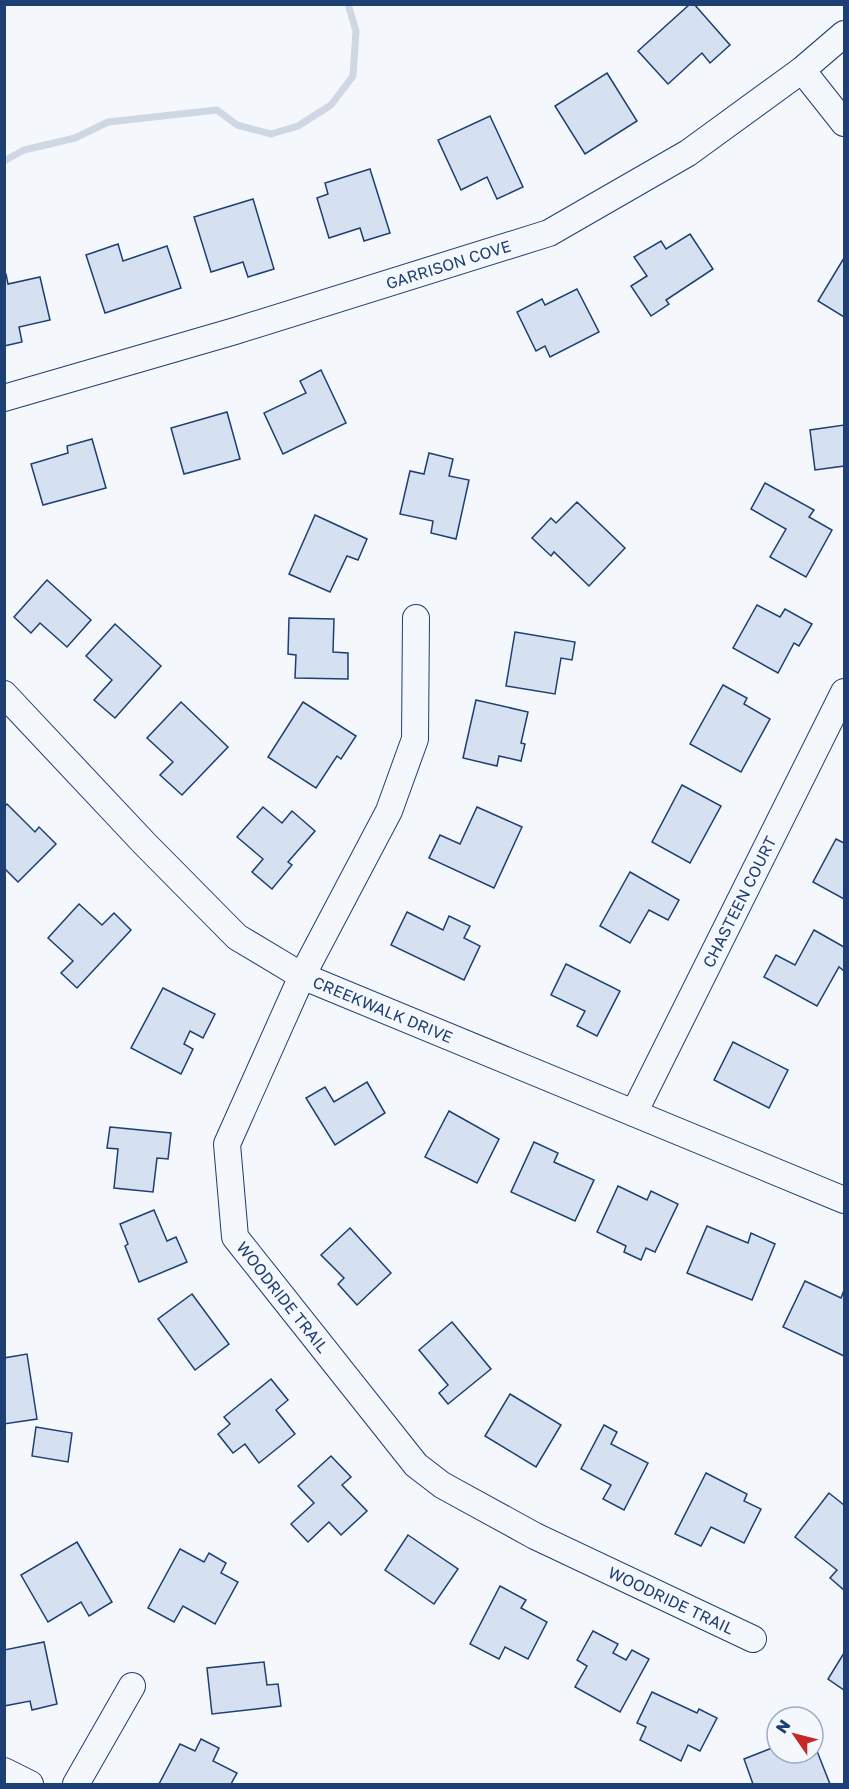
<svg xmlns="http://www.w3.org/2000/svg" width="849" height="1789" font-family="'Golos Text',sans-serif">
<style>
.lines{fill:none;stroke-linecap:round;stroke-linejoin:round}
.stream{stroke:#cfd7e4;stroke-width:7}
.building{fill:#d5e0f0;stroke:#1d3f73;stroke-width:1.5}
.minor-casing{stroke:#1d3f73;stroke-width:28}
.minor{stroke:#f4f7fb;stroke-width:26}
.labels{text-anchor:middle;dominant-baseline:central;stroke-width:4.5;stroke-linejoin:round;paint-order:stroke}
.street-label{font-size:16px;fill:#1d3f73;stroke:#f4f7fb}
</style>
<rect width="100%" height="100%" fill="#f4f7fb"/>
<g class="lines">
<path class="stream" d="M 4,161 L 24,150 L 75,138 L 108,122 L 217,110 L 237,125 L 271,134 L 298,126 L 331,105 L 353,76 L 356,31 L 348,4"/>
</g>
<g class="building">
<path d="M 690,4 L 694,4 L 730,45 L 710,63 L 702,53 L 668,84 L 638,51 Z"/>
<path d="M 607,73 L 637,121 L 585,154 L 555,106 Z"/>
<path d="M 490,116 L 523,187 L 497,199 L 487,177 L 461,190 L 438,140 Z"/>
<path d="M 370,169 L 390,233 L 364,241 L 360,228 L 329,238 L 317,198 L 328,194 L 325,183 Z"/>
<path d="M 253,199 L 274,269 L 248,277 L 243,262 L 211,272 L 194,217 Z"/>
<path d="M 690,234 L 713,269 L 666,300 L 669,304 L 651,316 L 631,286 L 647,276 L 634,257 L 661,241 L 666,249 Z"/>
<path d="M 118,244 L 123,261 L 167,246 L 181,288 L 105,313 L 86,255 Z"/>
<path d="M 844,258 L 844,317 L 818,301 Z"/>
<path d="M 4,274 L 6,274 L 8,284 L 40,277 L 50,320 L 19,327 L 22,342 L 4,346 Z"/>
<path d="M 577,289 L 599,332 L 550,357 L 545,346 L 536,351 L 517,312 L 542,299 L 545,305 Z"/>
<path d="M 321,370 L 346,423 L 283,454 L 264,413 L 306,393 L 300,381 Z"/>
<path d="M 227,412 L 240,459 L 184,474 L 171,428 Z"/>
<path d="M 844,425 L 844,466 L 815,470 L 810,430 Z"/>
<path d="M 92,439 L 106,488 L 43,505 L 31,464 L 68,453 L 67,446 Z"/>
<path d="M 429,453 L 453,459 L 449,476 L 469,480 L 456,539 L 431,533 L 433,521 L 400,514 L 410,471 L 424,474 Z"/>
<path d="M 765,483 L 814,510 L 809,517 L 832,530 L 806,577 L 770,557 L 786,529 L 751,509 Z"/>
<path d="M 577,502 L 625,548 L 589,586 L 554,552 L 551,556 L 532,538 L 551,518 L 556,523 Z"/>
<path d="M 315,515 L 367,539 L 358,560 L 347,556 L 330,592 L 289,574 Z"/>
<path d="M 47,580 L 91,620 L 67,647 L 40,623 L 31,633 L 14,617 Z"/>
<path d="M 757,605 L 780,617 L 785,609 L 812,624 L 799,646 L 794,643 L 778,673 L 733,648 Z"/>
<path d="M 289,618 L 334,619 L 333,652 L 348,653 L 348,679 L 295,678 L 296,655 L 288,654 Z"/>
<path d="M 115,624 L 161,666 L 115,718 L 94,700 L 112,680 L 86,656 Z"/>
<path d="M 515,632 L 575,642 L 572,660 L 561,658 L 555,694 L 506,686 Z"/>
<path d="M 723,685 L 747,698 L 744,704 L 770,719 L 741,772 L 690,744 Z"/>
<path d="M 476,700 L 528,712 L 521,743 L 525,744 L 521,761 L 499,756 L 497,766 L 463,758 Z"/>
<path d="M 181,702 L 228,747 L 182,795 L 160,775 L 173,762 L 147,738 Z"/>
<path d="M 303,702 L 356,736 L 341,759 L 337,756 L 316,788 L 268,757 Z"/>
<path d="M 682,785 L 721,806 L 690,863 L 652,842 Z"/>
<path d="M 7,804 L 35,832 L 39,827 L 56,844 L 18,882 L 4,868 L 4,807 Z"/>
<path d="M 263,807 L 282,823 L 292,811 L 315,831 L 288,862 L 292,865 L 272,889 L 252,872 L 263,859 L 237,837 Z"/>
<path d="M 477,807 L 522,827 L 494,888 L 429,858 L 440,835 L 460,844 Z"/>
<path d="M 836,839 L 844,843 L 844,899 L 813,882 Z"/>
<path d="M 630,872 L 679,900 L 668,920 L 649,910 L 630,943 L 600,926 Z"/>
<path d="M 79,904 L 102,925 L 114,913 L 131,930 L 77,988 L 61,973 L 73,961 L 48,938 Z"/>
<path d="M 407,912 L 443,930 L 449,916 L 470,926 L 464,938 L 480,946 L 464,980 L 391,945 Z"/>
<path d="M 814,930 L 844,947 L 844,971 L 839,967 L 817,1006 L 764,977 L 776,955 L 795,965 Z"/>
<path d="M 566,964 L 620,991 L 597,1036 L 577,1026 L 585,1011 L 551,995 Z"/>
<path d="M 163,988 L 215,1014 L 203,1038 L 190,1031 L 184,1044 L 193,1049 L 181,1074 L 131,1048 Z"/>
<path d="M 733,1042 L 788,1070 L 769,1108 L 714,1080 Z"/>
<path d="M 367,1082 L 385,1113 L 335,1145 L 306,1098 L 325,1087 L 334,1102 Z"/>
<path d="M 449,1111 L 499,1139 L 477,1183 L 425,1157 Z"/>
<path d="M 110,1127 L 171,1133 L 168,1159 L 157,1158 L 153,1192 L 114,1188 L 118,1149 L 107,1148 Z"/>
<path d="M 534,1142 L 558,1153 L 554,1162 L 594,1180 L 575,1221 L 511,1192 Z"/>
<path d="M 618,1186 L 647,1200 L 651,1191 L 678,1204 L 655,1252 L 646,1248 L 641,1260 L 624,1252 L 626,1246 L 597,1232 Z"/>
<path d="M 154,1210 L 167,1241 L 176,1237 L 187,1262 L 139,1282 L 125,1246 L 128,1244 L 120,1224 Z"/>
<path d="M 707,1226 L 748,1243 L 751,1233 L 775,1244 L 752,1300 L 687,1273 Z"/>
<path d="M 350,1228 L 391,1273 L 357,1305 L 338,1284 L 344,1278 L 321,1255 Z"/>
<path d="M 805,1281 L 841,1298 L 844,1290 L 844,1356 L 783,1327 Z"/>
<path d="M 192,1294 L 229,1344 L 195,1370 L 158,1319 Z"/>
<path d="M 452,1322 L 491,1369 L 448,1404 L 439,1393 L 448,1385 L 419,1350 Z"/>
<path d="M 27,1354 L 37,1419 L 4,1424 L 4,1358 Z"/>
<path d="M 271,1379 L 288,1400 L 276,1410 L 295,1434 L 259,1463 L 245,1444 L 233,1453 L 218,1434 L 230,1424 L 224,1417 Z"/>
<path d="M 510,1394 L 561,1425 L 536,1467 L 485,1436 Z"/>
<path d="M 604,1425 L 617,1432 L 611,1444 L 648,1463 L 624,1510 L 603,1499 L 611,1485 L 581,1469 Z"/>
<path d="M 36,1427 L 72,1433 L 68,1462 L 32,1456 Z"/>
<path d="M 331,1456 L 351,1477 L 342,1485 L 367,1511 L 341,1535 L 329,1522 L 308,1542 L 291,1524 L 314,1503 L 298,1486 Z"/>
<path d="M 706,1473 L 747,1494 L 744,1501 L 761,1509 L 744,1543 L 711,1527 L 701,1546 L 675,1534 Z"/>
<path d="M 829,1493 L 844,1505 L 844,1590 L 830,1578 L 837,1570 L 795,1537 Z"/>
<path d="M 408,1535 L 458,1569 L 434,1604 L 385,1570 Z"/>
<path d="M 77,1542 L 112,1602 L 89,1616 L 81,1602 L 48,1622 L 21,1575 Z"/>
<path d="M 180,1549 L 204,1562 L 209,1553 L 226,1563 L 221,1573 L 238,1582 L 215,1624 L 183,1606 L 174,1622 L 148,1608 Z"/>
<path d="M 500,1586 L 526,1600 L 521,1608 L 547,1622 L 528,1659 L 505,1647 L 499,1659 L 470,1644 Z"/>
<path d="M 593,1631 L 618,1644 L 613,1653 L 626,1660 L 632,1650 L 649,1659 L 620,1712 L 575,1687 L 587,1666 L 577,1660 Z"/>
<path d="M 44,1642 L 57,1704 L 32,1710 L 30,1701 L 4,1706 L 4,1650 Z"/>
<path d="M 844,1653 L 844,1690 L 828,1679 Z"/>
<path d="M 264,1662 L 267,1685 L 278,1684 L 281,1706 L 212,1714 L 207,1668 Z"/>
<path d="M 652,1692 L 697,1713 L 699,1709 L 717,1718 L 700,1751 L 688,1745 L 681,1761 L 640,1740 L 646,1727 L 637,1723 Z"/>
<path d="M 201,1739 L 219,1748 L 213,1761 L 237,1773 L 231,1784 L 159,1784 L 180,1744 L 195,1751 Z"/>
<path d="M 813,1741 L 830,1784 L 753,1784 L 744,1759 L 777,1746 L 777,1753 L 813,1753 Z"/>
</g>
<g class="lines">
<defs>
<g id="minor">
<path d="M 802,70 L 844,123"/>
<path id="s1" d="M 4,398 L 235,331 L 549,233 L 688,153 L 802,70 L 844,34"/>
<path id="s2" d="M 416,618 L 415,739 L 389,811 L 302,976 L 227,1144 L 235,1237 L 416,1465 L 442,1485 L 535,1536 L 753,1639"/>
<path id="s3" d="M 4,694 L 145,844 L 237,937 L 302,976 L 844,1200"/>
<path id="s4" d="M 634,1113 L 844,692"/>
<path d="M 4,1771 L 30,1784"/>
<path d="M 76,1784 L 132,1686"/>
</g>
</defs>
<use href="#minor" class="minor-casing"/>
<use href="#minor" class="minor"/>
</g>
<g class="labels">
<g class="street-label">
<text stroke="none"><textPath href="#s1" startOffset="464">GARRISON COVE</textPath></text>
<text stroke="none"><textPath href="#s4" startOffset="236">CHASTEEN COURT</textPath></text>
<text stroke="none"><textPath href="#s3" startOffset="500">CREEKWALK DRIVE</textPath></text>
<text stroke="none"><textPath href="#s2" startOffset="738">WOODRIDE TRAIL</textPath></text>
<text stroke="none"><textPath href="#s2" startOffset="1242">WOODRIDE TRAIL</textPath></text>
</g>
</g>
<rect width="849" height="1789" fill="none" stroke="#1d3f73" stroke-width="12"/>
<g transform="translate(795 1735) rotate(305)"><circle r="28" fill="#f4f7fb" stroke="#9eadc5" stroke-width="1.5"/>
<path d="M0-4.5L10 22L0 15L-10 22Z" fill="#c62828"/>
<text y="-9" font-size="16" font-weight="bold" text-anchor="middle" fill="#1d3f73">N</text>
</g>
</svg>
